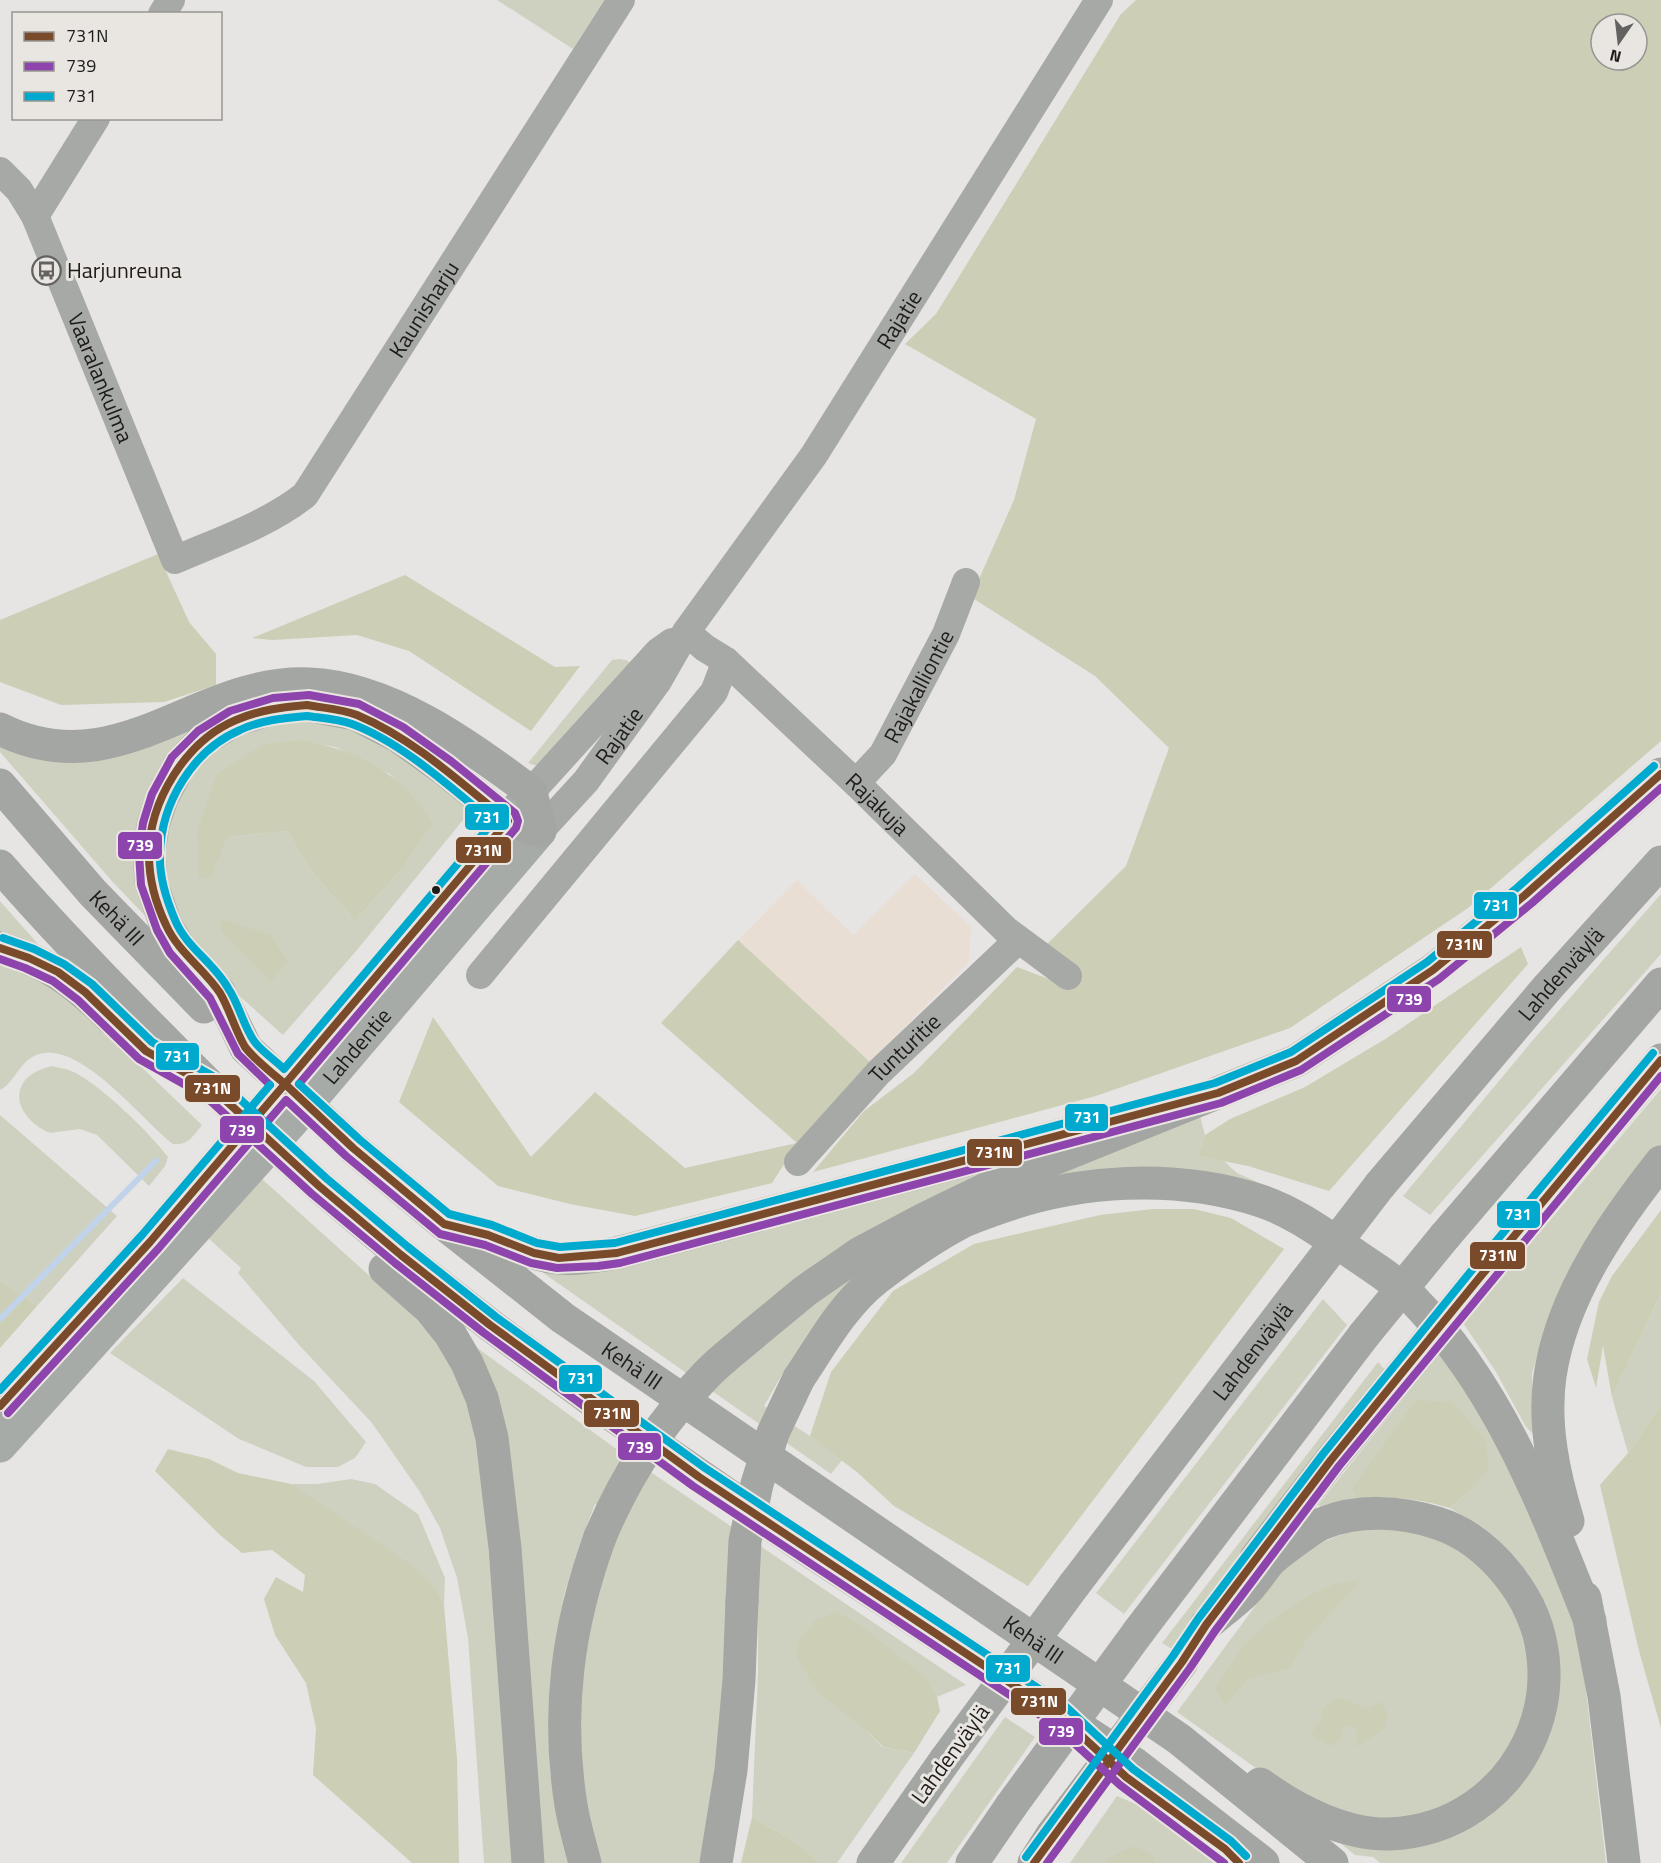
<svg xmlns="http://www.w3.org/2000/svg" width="1661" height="1863" font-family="'Titillium Web',sans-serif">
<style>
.industrial{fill:#e9ded4}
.green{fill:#cfd1c0;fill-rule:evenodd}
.forest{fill:#ccceb6;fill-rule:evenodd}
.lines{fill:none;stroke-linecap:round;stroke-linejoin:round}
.stream{stroke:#c0d3eb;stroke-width:6}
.minor{stroke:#a6a9a6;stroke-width:28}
.major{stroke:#a7aba8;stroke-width:33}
.highway{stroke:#a3a6a2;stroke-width:33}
.highway-bridge{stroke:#a3a6a2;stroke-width:33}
.bus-1-casing{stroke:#e9e5e1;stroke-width:12}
.bus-2-casing{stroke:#e9e5e1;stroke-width:12}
.bus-3-casing{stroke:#e9e5e1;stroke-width:12}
.bus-1{stroke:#7a4b2a;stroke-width:8}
.bus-2{stroke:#8e44ad;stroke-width:8}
.bus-3{stroke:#00a9ce;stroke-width:8}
.bus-dot{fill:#1d1c1b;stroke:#e9e5e1;stroke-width:2}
.labels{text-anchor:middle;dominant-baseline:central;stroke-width:6;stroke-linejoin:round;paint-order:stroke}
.poi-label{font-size:22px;fill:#1d1c1b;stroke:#e9e5e1;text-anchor:start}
.street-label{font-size:22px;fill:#1d1c1b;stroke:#e9e5e1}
.line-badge{stroke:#e9e5e1;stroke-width:2}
.badge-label{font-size:16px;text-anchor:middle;font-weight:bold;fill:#fff}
</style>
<rect width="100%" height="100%" fill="#e7e5e3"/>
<path class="industrial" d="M 915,874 L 971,927 L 969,962 L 870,1062 L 738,940 L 797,880 L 853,935 Z"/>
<g class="green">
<path d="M 497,0 L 604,0 L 573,49 Z"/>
<path d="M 619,659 L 626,660 L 631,663 L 537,766 L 528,763 L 612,660 Z"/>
<path d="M 227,709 L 179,751 L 149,920 L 111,880 L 0,752 L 0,737 L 13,743 Z"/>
<path d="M 304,720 L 333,721 L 380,739 L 472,809 L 357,950 L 283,1035 L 236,993 L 179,927 L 162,870 L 165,825 L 193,770 L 216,749 L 238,735 L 277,722 ZM 302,741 L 335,747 L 390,774 L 433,824 L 403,868 L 355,921 L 312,872 L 287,831 L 227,837 L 264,744 Z"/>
<path d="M 1661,894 L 1661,954 L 1430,1215 L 1403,1196 L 1533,1040 Z"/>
<path d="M 0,901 L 45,952 L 0,939 Z"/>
<path d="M 0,963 L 36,976 L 86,1014 L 202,1125 C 193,1136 188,1146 173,1144 C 142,1120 86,1048 45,1053 C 19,1056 17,1082 0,1090 Z"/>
<path d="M 53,1066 C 58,1068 65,1068 71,1071 C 96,1080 152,1135 168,1157 L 165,1166 L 149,1186 L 97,1135 L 80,1129 L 50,1133 C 10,1115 7,1075 53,1066 Z"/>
<path d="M 1661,1089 L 1661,1147 L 1549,1317 L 1532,1373 L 1533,1434 L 1526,1427 L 1496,1372 L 1463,1323 Z"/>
<path d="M 0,1115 L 117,1216 L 37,1306 L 0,1281 Z"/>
<path d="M 1200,1116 L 1205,1135 L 1198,1156 L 1224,1161 L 1237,1173 L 1264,1185 L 1081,1172 L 838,1300 L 809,1332 L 787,1366 L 764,1406 L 810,1436 L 842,1460 L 831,1474 L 539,1270 L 987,1169 L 918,1205 L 761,1341 L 915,1234 Z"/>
<path d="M 261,1178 L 414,1316 L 439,1346 L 455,1371 L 468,1407 L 480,1452 L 515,1863 L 484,1863 L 468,1638 L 457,1578 L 440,1528 L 420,1492 L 372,1423 L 299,1345 L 238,1273 L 241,1268 L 208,1238 Z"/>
<path d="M 183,1278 L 314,1381 L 366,1442 L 355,1458 L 338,1467 L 306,1467 L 239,1439 L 110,1353 Z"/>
<path d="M 1661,1293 L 1661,1405 L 1628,1453 L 1612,1397 Z"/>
<path d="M 1323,1299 L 1347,1325 L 1124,1614 L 1096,1593 Z"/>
<path d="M 476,1347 L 615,1448 L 966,1685 L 937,1697 L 930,1682 L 867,1731 L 882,1747 L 914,1753 L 837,1863 L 819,1863 L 800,1845 L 752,1817 L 758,1671 L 758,1590 L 726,1586 L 729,1680 L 700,1863 L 598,1863 L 583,1801 L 577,1701 L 599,1584 L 623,1516 L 595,1504 L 578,1549 L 564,1595 L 556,1643 L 549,1733 L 550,1771 L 556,1806 L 570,1863 L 544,1863 Z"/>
<path d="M 1441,1351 L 1505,1445 L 1571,1609 L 1585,1681 L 1606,1863 L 1380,1863 L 1373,1857 L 1355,1855 L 1334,1838 L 1423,1841 C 1457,1808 1490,1774 1523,1740 C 1530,1733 1552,1715 1555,1708 C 1560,1698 1559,1673 1558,1662 C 1552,1583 1513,1548 1450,1508 L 1469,1491 L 1415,1400 L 1353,1489 L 1357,1499 L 1322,1509 L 1318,1505 Z"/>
<path d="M 1378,1362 L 1385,1370 L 1172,1649 L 1162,1643 Z"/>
<path d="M 351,1479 L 375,1484 L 418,1514 L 445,1578 L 444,1605 L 437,1590 L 291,1484 L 317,1484 Z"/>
<path d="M 1368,1528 L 1417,1530 L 1469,1553 L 1512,1599 L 1533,1678 L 1516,1743 L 1477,1790 L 1410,1820 L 1350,1816 L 1277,1783 L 1177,1712 L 1267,1590 L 1268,1586 C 1298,1555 1325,1535 1368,1528 Z"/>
<path d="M 1005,1717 L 1035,1737 L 947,1863 L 901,1863 Z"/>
<path d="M 1117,1796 L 1145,1808 L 1215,1863 L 1070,1863 Z"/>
</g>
<g class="forest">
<path d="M 1136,0 L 1661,0 L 1661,741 L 1468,908 L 1290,1028 L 1096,1096 L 813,1172 L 864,1111 L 914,1073 L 1017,967 L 1054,981 L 1045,946 L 1126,866 L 1169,748 L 1095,676 L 971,597 L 1014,500 L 1036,419 L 905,344 L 936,314 L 1121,14 ZM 1601,24 L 1637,24 L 1637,60 L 1601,60 Z"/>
<path d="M 158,554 L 189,622 L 216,654 L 216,685 L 164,702 L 61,705 L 0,682 L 0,620 Z"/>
<path d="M 405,575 L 555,667 L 580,666 L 531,731 L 409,651 L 357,635 L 272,640 L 252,638 Z"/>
<path d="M 302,740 C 361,752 401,772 433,824 L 403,868 L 355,921 L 312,872 L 287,831 L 227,837 L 211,876 L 199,879 L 197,831 L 217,774 L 264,744 Z"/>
<path d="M 221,919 L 271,935 L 288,962 L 271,981 L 221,931 Z"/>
<path d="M 738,940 L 870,1062 L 798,1143 L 772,1183 L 635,1216 L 570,1204 L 498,1186 L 399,1102 L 433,1017 L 531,1157 L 595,1092 L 685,1168 L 797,1143 L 661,1023 Z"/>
<path d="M 1521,947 L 1528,964 L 1329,1191 L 1248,1166 L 1198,1156 L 1205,1135 L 1230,1119 L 1305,1087 L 1387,1038 Z"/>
<path d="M 1153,1209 L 1194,1209 L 1231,1218 L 1284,1249 L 1028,1586 L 894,1506 L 858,1473 L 810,1436 L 831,1372 L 893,1291 L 974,1244 L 1100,1215 Z"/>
<path d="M 1661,1210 L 1661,1293 L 1612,1397 L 1603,1346 L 1596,1388 L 1587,1359 L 1599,1302 L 1612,1276 Z"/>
<path d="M 0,1281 L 37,1306 L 0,1348 Z"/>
<path d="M 1415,1400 L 1452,1402 L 1486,1440 L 1488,1468 L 1469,1491 L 1450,1508 C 1419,1499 1390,1495 1357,1499 L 1352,1489 Z"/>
<path d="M 1661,1405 L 1661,1728 L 1639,1651 L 1600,1485 L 1628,1453 Z"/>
<path d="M 168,1449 L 209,1459 L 238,1473 L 291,1484 L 413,1566 L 437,1590 L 444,1605 L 457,1759 L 459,1863 L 412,1863 L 313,1775 L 316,1728 L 306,1683 L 275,1635 L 264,1599 L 276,1577 L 303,1592 L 305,1575 L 272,1550 L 242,1553 L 220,1535 L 155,1471 Z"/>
<path d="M 1359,1581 L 1307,1639 L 1289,1668 L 1248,1679 L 1225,1705 L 1215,1688 L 1243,1646 L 1272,1620 L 1306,1597 L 1337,1583 Z"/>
<path d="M 836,1612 L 859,1624 L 930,1682 L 937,1697 L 940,1711 L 914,1753 L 883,1747 L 867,1731 L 818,1692 L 797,1657 L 798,1641 L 816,1620 Z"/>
<path d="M 1336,1698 L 1348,1700 L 1366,1709 L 1381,1702 L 1387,1713 L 1385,1728 L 1356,1747 L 1358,1738 L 1355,1727 L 1343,1726 L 1341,1739 L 1330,1746 L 1310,1735 L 1321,1721 L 1322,1710 Z"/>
<path d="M 752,1817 L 800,1845 L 819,1863 L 741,1863 Z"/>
<path d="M 1134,1846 L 1154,1856 L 1156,1863 L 1107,1863 L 1112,1856 Z"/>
</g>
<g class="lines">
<path class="stream" d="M 0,1319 L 156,1161"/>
<g class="minor">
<path d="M 162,14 L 171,0"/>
<path id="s1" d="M 0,171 L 19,190 L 35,216 L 175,560 C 218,541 267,525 305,495 L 621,0"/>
<path d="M 35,216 L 96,118"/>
<path id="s2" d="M 686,632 L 705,648 L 726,661 L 856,783 L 1006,930 L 1068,976"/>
<path id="s3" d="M 856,783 L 883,754 L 946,634 L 966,582"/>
<path d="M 531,792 L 658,652 L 672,642"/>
<path id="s4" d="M 540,831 L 586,781 L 658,681 L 686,632 L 814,455 L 1099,0"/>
<path d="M 480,975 L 714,692 L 726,661"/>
<path id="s5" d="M 798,1162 L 879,1072 L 1017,941"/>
</g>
<g class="major">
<path d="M 0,1406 L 150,1242 L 399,951 L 526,798"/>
<path id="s6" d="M 0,1446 L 291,1123 L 540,831"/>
</g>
<g class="highway">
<path d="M 0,729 C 118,788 197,679 309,684 C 388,687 469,745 531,792 L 540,831 L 508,821 L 444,769 L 398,736 L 355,714 L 307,705 L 275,708 L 235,720 L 204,739 L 180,764 L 162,798 L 153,825 L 149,853 L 151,882 L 166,926 L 179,947 L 219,992 L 246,1048"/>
<path id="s7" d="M 0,785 L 93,893 L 204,1007"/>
<path d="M 0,866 C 67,943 139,1015 211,1087"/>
<path d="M 0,948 C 49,963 75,982 111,1018"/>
<path id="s8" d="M 353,1148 L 444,1224 L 563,1318 L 1179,1739 L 1332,1863"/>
<path id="s9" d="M 1380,1185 L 1548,987 L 1661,862"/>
<path d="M 319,1186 L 401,1255 L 490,1325 L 605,1410 L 805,1548 L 1135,1764 L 1263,1863"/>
<path d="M 459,1228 C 491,1236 525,1254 557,1258 C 576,1260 598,1256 617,1253 L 1080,1130"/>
<path d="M 1445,1236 L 1661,984"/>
<path d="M 385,1269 L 429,1308 L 450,1334 L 467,1363 L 482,1398 L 492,1438 L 505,1548 L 528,1863"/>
<path d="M 1480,1277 L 1661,1060"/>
<path d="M 753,1334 L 805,1291 L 860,1253 L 924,1219 L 1012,1176 L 1296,1061 L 1433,970 L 1525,895 L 1661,774"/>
<path d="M 799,1378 C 822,1344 843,1305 876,1279 C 902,1259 933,1237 962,1222 C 972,1217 983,1214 993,1210 C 1077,1179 1175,1173 1261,1201 C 1294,1212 1322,1233 1351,1252 C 1371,1266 1395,1280 1412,1298 C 1500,1388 1544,1506 1590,1621"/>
<path d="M 1568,1521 C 1554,1475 1543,1425 1550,1376 C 1562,1296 1612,1224 1661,1162"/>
<path d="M 1256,1558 L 1331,1460 L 1403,1372"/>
<path id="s10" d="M 1074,1585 L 1304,1284"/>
<path d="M 1585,1598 L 1604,1696 L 1624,1863"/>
<path d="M 1206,1625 C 1219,1614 1232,1604 1244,1593 C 1254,1584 1261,1571 1270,1561 C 1278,1553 1311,1529 1321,1524 C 1358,1509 1400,1511 1437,1523 C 1466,1532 1490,1552 1509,1576 C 1591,1679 1520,1829 1389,1834 C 1344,1835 1296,1810 1260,1784"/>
<path d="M 1139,1631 L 1364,1335"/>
<path d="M 585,1863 C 580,1844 574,1824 571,1805 C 556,1711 568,1625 600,1537"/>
<path d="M 716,1863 L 731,1770 L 739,1680 L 742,1601"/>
<path d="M 873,1863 L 946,1759"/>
<path d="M 972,1863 L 1011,1806"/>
<path d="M 1034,1863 L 1052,1835"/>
</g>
<g class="highway-bridge">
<path d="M 246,1048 L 353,1148"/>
<path d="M 211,1087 L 319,1186"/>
<path d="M 1304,1284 L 1380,1185"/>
<path d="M 1364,1335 L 1445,1236"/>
<path d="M 1403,1372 L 1480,1277"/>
<path d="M 600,1537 C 626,1475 661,1421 708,1373 C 722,1359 738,1347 753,1334"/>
<path d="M 742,1601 L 745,1541 L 757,1484 L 773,1433 L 799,1378"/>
<path d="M 946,1759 L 1074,1585"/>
<path d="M 1011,1806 L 1139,1631"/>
<path d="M 1052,1835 L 1182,1662"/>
</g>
<defs>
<g id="bus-1">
<path d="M 307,705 C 323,708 342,709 357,715 C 414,739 461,783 508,821 L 285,1084 C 273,1074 254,1059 245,1047 C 235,1030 230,1010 220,993 C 204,969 178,952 166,925 C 156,904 149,879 149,855 C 149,801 186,741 236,720 C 259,710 283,707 307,705 Z"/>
<path d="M 0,948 L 29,958 L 58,972 L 85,992 L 146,1051 L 211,1087 L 319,1186 L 401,1255 L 490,1325 L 699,1477 L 1059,1715 L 1126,1777 L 1225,1849 L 1239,1863"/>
<path d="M 285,1084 L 353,1148 L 444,1224 L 488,1235 L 534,1253 L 559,1258 L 617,1253 L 1218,1093 L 1296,1061 L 1433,970 L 1525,895 L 1661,774"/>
<path d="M 0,1406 L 150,1242 L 285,1084"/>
<path d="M 1034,1863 L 1182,1662 L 1206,1625 L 1331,1460 L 1480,1277 L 1661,1060"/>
</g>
<g id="bus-2">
<path d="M 0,959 L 25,968 L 53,981 L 78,1000 L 139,1059 L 205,1096 L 312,1194 L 395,1263 L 484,1333 L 693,1486 L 1052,1723 L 1120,1785 L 1224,1863"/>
<path d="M 270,1085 L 238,1054 L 210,998 L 170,953 L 157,930 L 141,885 L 139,853 L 143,823 L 152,794 L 172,757 L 198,731 L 230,711 L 273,698 L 309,695 L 359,704 L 403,727 L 451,761 L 515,813 L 518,821 L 516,828 L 299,1084"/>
<path d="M 8,1413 L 158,1249 L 286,1100 L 346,1156 L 440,1234 L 485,1245 L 531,1263 L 557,1268 L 598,1266 L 620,1263 L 1221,1103 L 1301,1070 L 1439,979 L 1532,903 L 1661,788"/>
<path d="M 1047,1863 L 1190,1668 L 1215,1631 L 1339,1466 L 1661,1076"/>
</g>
<g id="bus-3">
<path d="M 307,716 C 321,718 338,719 352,724 C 403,743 451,788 493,822 L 284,1069 C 275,1060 261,1051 254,1041 C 243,1025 239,1004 228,988 C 214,963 186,947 175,920 C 166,899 159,876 160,854 C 161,803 193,750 240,730 C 261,720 284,718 307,716 Z"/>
<path d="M 3,938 L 34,949 L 64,964 L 92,984 L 152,1042 L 218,1079 L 326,1178 L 408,1247 L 496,1317 L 705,1468 L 1065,1706 L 1133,1769 L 1231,1841 L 1246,1856"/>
<path d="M 299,1084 L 360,1140 L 449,1214 L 492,1225 L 537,1243 L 560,1247 L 615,1243 L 1215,1083 L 1291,1052 L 1427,962 L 1518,887 L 1654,766"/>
<path d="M 0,1390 L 142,1235 L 270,1085"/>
<path d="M 1026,1857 L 1173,1656 L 1198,1619 L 1323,1454 L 1472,1270 L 1653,1053"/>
</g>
</defs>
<use href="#bus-1" class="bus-1-casing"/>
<use href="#bus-2" class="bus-2-casing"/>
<use href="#bus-3" class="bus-3-casing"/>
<use href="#bus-1" class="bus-1"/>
<use href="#bus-2" class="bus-2"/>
<use href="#bus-3" class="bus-3"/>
</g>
<defs>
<symbol id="bus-ring" viewBox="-11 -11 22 22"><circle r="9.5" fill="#e9e5e1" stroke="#646261" stroke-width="1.5"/><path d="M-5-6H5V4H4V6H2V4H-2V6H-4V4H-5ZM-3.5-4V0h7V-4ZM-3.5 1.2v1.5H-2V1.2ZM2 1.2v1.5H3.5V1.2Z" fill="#646261"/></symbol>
</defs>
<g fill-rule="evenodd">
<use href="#bus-ring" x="30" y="254" width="33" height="33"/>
</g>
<circle class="bus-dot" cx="436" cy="890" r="5"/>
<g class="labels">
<g class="poi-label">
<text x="67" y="270">Harjunreuna</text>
</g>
<g class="street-label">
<text stroke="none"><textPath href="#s1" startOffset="795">Kaunisharju</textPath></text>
<text stroke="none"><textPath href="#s4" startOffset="626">Rajatie</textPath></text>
<text stroke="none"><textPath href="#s1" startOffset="232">Vaaralankulma</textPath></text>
<text stroke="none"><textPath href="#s3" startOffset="116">Rajakalliontie</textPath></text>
<text stroke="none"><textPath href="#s4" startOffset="124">Rajatie</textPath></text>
<text stroke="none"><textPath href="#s2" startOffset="258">Rajakuja</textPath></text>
<text stroke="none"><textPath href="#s7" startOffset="177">Kehä III</textPath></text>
<text stroke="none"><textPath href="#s9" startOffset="278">Lahdenväylä</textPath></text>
<text stroke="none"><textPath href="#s6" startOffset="536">Lahdentie</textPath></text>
<text stroke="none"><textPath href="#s5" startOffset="156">Tunturitie</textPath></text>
<text stroke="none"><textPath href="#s10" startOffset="294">Lahdenväylä</textPath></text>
<text stroke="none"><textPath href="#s8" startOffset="354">Kehä III</textPath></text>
<text stroke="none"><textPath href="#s8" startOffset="840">Kehä III</textPath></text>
<text transform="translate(950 1754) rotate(-54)">Lahdenväylä</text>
</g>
</g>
<g class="line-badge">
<rect x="464" y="803" width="46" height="28" rx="6" fill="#00a9ce"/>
<rect x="117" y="831" width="46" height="29" rx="6" fill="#8e44ad"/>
<rect x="455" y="836" width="57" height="28" rx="6" fill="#7a4b2a"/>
<rect x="1473" y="891" width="45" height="29" rx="6" fill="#00a9ce"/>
<rect x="1436" y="930" width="57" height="29" rx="6" fill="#7a4b2a"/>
<rect x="1386" y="985" width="46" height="28" rx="6" fill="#8e44ad"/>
<rect x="155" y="1042" width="45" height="29" rx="6" fill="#00a9ce"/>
<rect x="184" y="1074" width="57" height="29" rx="6" fill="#7a4b2a"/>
<rect x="1064" y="1103" width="45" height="29" rx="6" fill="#00a9ce"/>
<rect x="219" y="1115" width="46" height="29" rx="6" fill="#8e44ad"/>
<rect x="966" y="1138" width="57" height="29" rx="6" fill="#7a4b2a"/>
<rect x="1496" y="1200" width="45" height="29" rx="6" fill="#00a9ce"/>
<rect x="1469" y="1241" width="57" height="29" rx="6" fill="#7a4b2a"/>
<rect x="558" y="1364" width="45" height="29" rx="6" fill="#00a9ce"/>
<rect x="583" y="1399" width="57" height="29" rx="6" fill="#7a4b2a"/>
<rect x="617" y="1432" width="45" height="29" rx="6" fill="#8e44ad"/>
<rect x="985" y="1654" width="46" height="29" rx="6" fill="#00a9ce"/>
<rect x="1010" y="1687" width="57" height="29" rx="6" fill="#7a4b2a"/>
<rect x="1038" y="1717" width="46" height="29" rx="6" fill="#8e44ad"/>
</g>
<g class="badge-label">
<text x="487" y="823">731</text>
<text x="140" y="851">739</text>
<text x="483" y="856">731N</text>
<text x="1496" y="911">731</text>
<text x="1464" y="950">731N</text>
<text x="1409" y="1005">739</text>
<text x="177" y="1062">731</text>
<text x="212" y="1094">731N</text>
<text x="1087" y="1123">731</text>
<text x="242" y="1136">739</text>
<text x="994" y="1158">731N</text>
<text x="1518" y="1220">731</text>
<text x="1498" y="1261">731N</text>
<text x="581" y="1384">731</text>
<text x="612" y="1419">731N</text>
<text x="640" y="1453">739</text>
<text x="1008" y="1674">731</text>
<text x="1039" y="1707">731N</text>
<text x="1061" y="1737">739</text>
</g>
<rect x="12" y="12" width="210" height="108" fill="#e9e5e1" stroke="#979592" stroke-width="1.5"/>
<rect x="24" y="32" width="30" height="9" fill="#7a4b2a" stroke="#979592" stroke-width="1.5"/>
<text x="66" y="42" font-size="18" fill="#1d1c1b">731N</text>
<rect x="24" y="62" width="30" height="9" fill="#8e44ad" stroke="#979592" stroke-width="1.5"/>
<text x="66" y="72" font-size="18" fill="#1d1c1b">739</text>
<rect x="24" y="92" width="30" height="9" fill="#00a9ce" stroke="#979592" stroke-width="1.5"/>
<text x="66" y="102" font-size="18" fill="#1d1c1b">731</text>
<g transform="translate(1619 42) rotate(194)"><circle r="28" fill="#e9e5e1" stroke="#979592" stroke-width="1.5"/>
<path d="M0-4.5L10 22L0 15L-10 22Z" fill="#646261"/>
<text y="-9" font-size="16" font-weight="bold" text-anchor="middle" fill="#1d1c1b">N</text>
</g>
</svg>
